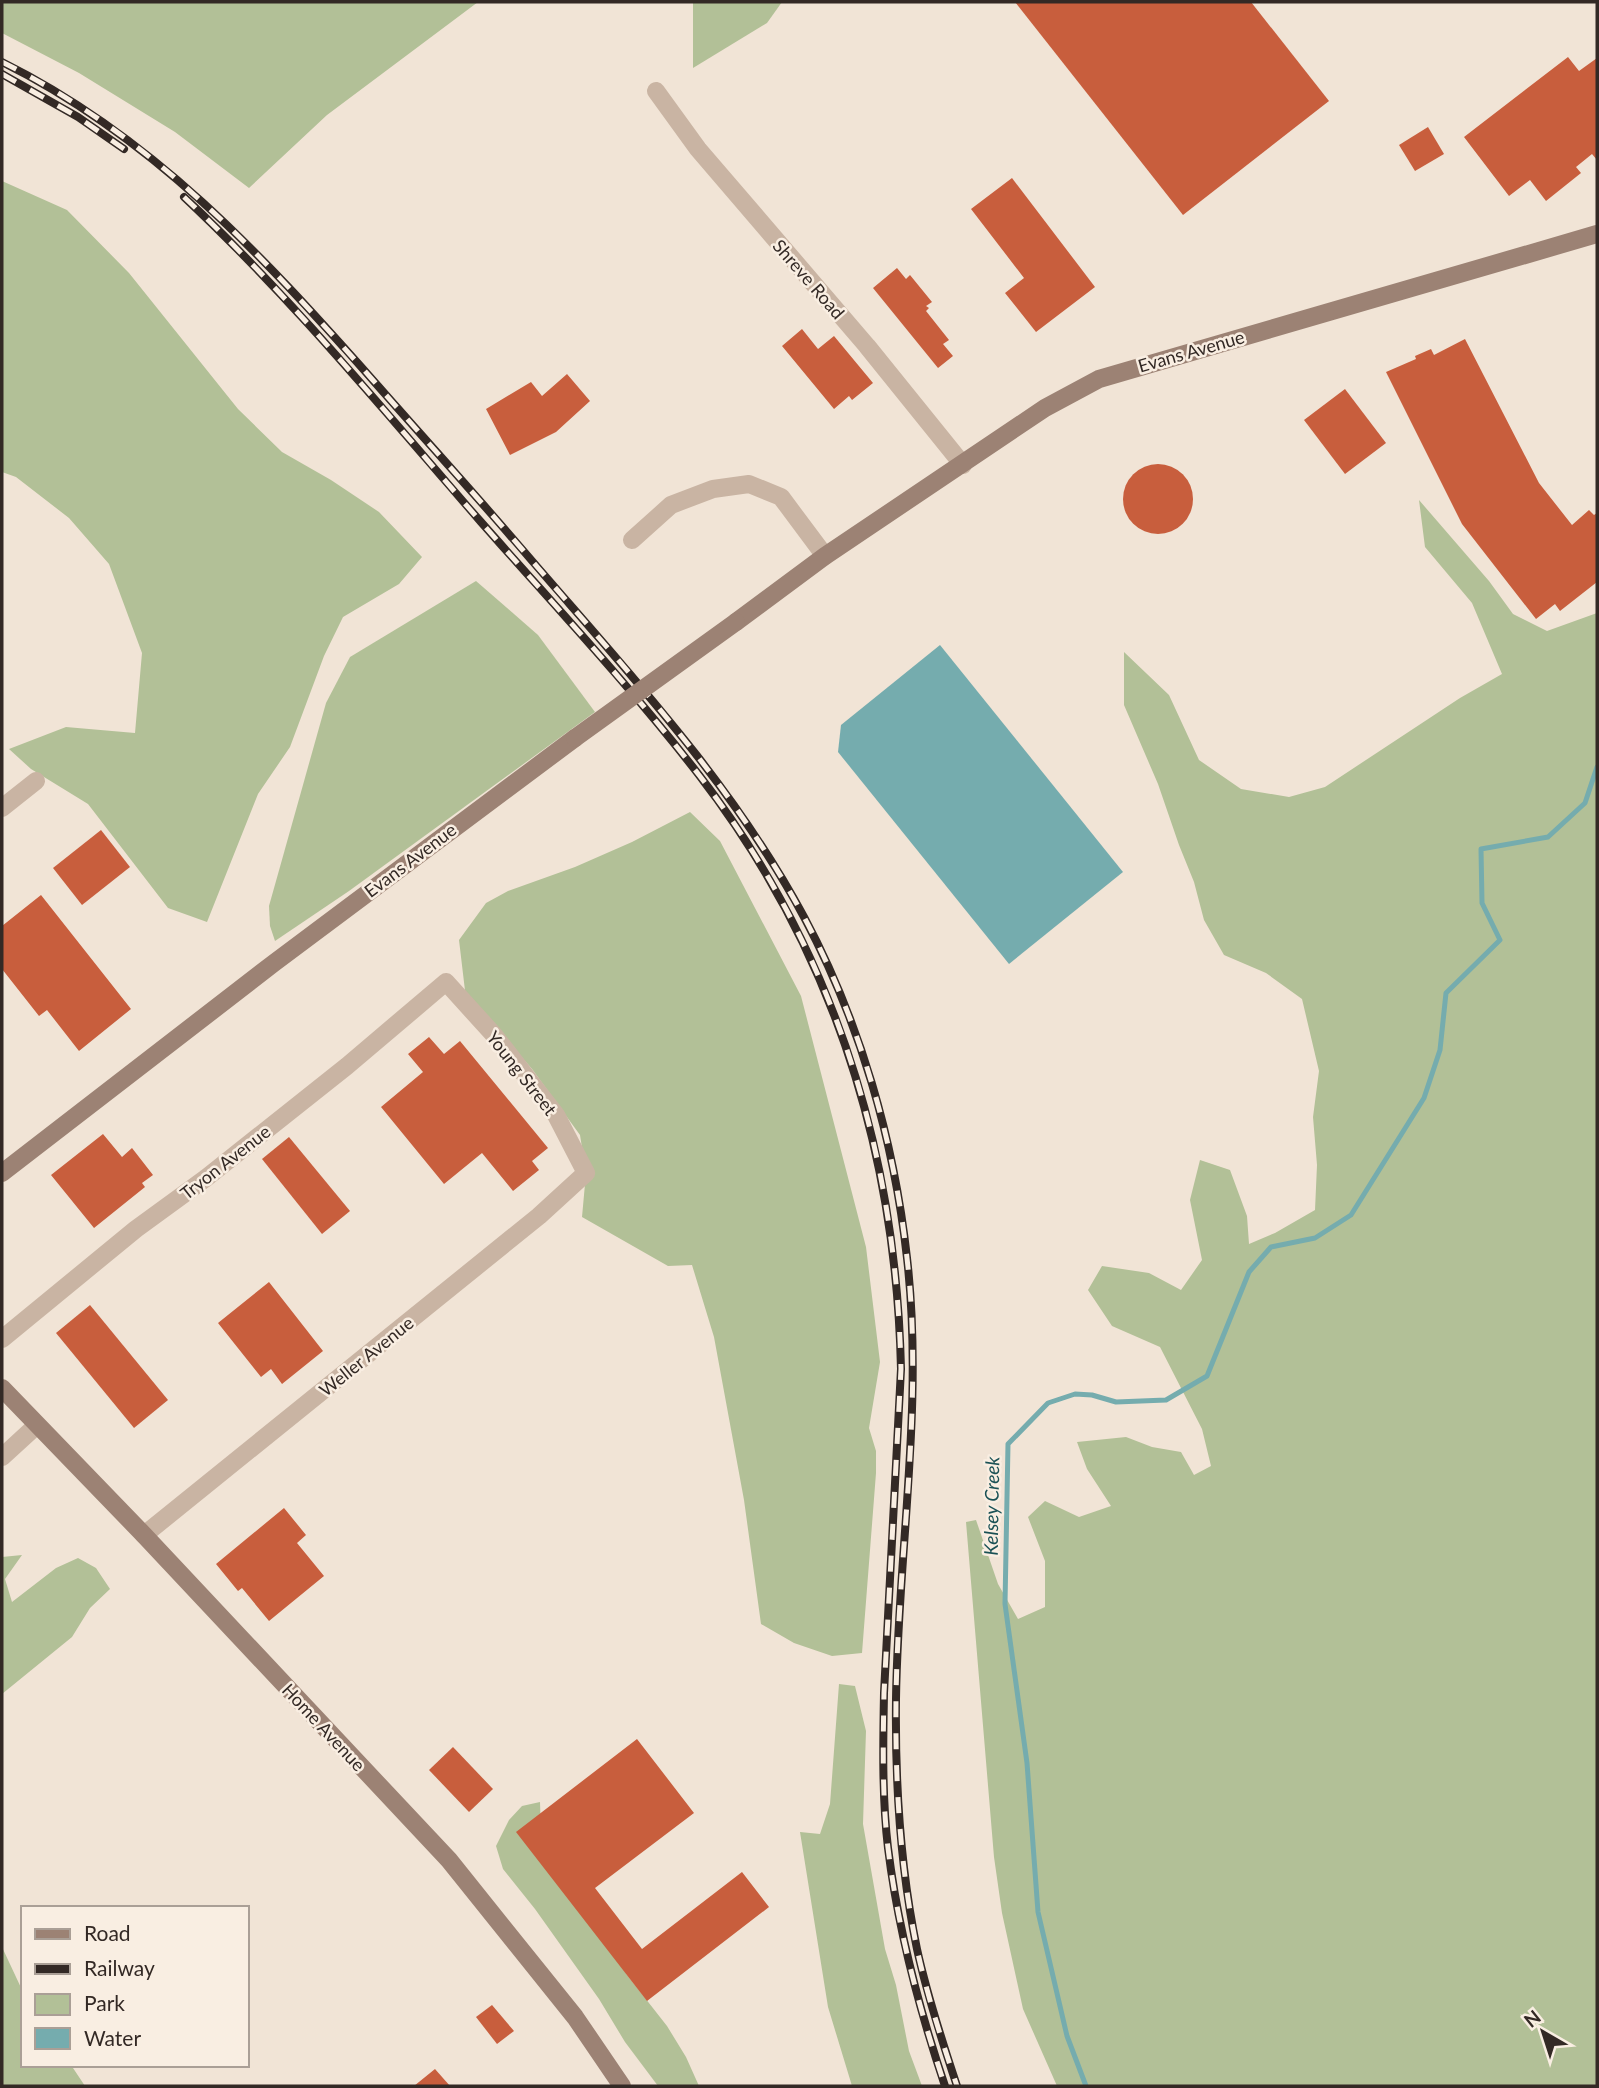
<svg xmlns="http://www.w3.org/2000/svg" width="1599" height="2088" font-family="Lato,sans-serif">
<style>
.green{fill:#b2c097}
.water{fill:#75acae}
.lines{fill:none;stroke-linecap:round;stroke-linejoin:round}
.stream{stroke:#75acae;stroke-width:5}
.building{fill:#c85e3d}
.street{stroke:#c9b4a3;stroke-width:18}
.secondary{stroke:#9c8274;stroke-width:18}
.rail-casing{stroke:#332925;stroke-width:8}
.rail{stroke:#f9eee2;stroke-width:5;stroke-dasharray:16;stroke-linecap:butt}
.secondary-bridge{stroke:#9c8274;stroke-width:18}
.labels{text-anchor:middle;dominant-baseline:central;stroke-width:5;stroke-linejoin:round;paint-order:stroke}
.street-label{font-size:18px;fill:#332925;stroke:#f9eee2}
.water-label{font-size:19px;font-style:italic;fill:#1a5155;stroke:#f9eee2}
</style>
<rect width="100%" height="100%" fill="#f1e4d6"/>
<g class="green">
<path d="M 2,2 L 478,2 L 327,115 L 249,188 L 175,132 L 79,73 L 2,33 Z"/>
<path d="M 693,2 L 782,2 L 767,23 L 693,68 Z"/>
<path d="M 2,181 L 67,210 L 129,273 L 238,409 L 282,452 L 331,480 L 379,512 L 422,557 L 399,584 L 343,617 L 324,656 L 290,747 L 258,794 L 207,922 L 168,908 L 88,804 L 31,769 L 9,749 L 66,727 L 135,733 L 142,653 L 109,564 L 69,518 L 16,477 L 2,472 Z"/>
<path d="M 1419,500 L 1489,581 L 1513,614 L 1547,631 L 1597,613 L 1597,2086 L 1057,2086 L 1023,2009 L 1002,1913 L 994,1857 L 966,1522 L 976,1520 L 998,1584 L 1018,1619 L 1045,1607 L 1045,1561 L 1028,1517 L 1045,1501 L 1079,1517 L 1111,1506 L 1087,1469 L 1077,1442 L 1126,1437 L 1152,1447 L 1181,1452 L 1194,1475 L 1211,1466 L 1202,1429 L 1160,1347 L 1112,1326 L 1088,1290 L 1102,1266 L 1149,1273 L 1181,1290 L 1202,1260 L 1190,1200 L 1200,1160 L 1230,1170 L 1247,1216 L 1249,1244 L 1275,1233 L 1315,1210 L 1317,1165 L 1313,1117 L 1319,1071 L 1302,999 L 1266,973 L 1224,955 L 1204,920 L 1194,882 L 1179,845 L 1158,784 L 1124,705 L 1124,652 L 1169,695 L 1199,760 L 1241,789 L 1289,797 L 1325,787 L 1460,698 L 1502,674 L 1472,603 L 1425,547 Z"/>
<path d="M 476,581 L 538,635 L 595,712 L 349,891 L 275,941 L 270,926 L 269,906 L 326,703 L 350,657 Z"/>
<path d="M 690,812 L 720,841 L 801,996 L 866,1247 L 880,1362 L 869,1428 L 876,1451 L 876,1473 L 862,1653 L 832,1656 L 794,1643 L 761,1624 L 744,1500 L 714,1337 L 692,1265 L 668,1266 L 582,1217 L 586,1173 L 580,1135 L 532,1069 L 491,1022 L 466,999 L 459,940 L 486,903 L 508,891 L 575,867 L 632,842 Z"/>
<path d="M 22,1555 L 5,1579 L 12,1602 L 56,1568 L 78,1558 L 96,1568 L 110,1589 L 90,1608 L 72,1637 L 2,1694 L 2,1557 Z"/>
<path d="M 839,1684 L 855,1686 L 866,1731 L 863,1824 L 885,1949 L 896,1985 L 909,2051 L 922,2086 L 852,2086 L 828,2007 L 800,1832 L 820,1834 L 830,1804 Z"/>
<path d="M 540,1802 L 541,1834 L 627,1975 L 667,2026 L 686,2057 L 699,2086 L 658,2086 L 625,2042 L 599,1999 L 535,1909 L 503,1869 L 496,1846 L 509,1820 L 522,1806 Z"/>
<path d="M 2,1947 L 23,1992 L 23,2065 L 71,2065 L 85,2086 L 2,2086 Z"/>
</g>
<path class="water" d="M 940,645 L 1123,872 L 1009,964 L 838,752 L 841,725 Z"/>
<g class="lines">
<path class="stream" d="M 1086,2086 L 1067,2036 L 1038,1912 L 1027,1763 L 1005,1604 L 1008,1444 L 1048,1403 L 1075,1394 L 1092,1395 L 1116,1402 L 1166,1400 L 1207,1376 L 1249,1272 L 1271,1247 L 1315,1238 L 1351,1215 L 1424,1098 L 1440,1050 L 1446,993 L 1500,940 L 1482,903 L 1481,849 L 1548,837 L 1585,803 L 1597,767"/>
</g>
<g class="building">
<path d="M 1015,2 L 1251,2 L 1329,101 L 1183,215 Z"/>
<path d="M 1568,57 L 1579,71 L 1597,58 L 1597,160 L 1592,154 L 1576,167 L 1581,173 L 1546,201 L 1530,180 L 1509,196 L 1464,137 Z"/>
<path d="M 1428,127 L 1444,154 L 1415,171 L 1399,145 Z"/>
<path d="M 1012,178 L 1095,287 L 1036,332 L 1005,293 L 1024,278 L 971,209 Z"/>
<path d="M 897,268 L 906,279 L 910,275 L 932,302 L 926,306 L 929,308 L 926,311 L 949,340 L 943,344 L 953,356 L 938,368 L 873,288 Z"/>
<path d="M 802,329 L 818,349 L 834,336 L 873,383 L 852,400 L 849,396 L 834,409 L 782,346 Z"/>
<path d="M 1465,339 L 1539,483 L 1572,525 L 1589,510 L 1594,515 L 1597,513 L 1597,582 L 1560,611 L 1555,604 L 1536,619 L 1462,524 L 1386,372 L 1416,359 L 1415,356 L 1431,349 L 1434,355 Z"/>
<path d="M 567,374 L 590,401 L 556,432 L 510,455 L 486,409 L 531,382 L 542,396 Z"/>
<path d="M 1345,389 L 1386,443 L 1345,474 L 1304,420 Z"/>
<circle cx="1158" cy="499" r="35"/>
<path d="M 101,830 L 130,867 L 82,905 L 53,868 Z"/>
<path d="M 41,895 L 131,1009 L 79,1051 L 47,1010 L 39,1016 L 2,969 L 2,926 Z"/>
<path d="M 429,1037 L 444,1054 L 460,1041 L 548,1148 L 532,1161 L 539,1170 L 513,1191 L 482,1153 L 444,1184 L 381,1107 L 423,1072 L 408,1054 Z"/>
<path d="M 103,1134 L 122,1157 L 132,1148 L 153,1175 L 142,1183 L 145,1187 L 94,1228 L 51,1175 Z"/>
<path d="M 289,1137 L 350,1211 L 322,1234 L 262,1159 Z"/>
<path d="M 269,1282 L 323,1351 L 282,1384 L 271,1369 L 261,1377 L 218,1323 Z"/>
<path d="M 90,1305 L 168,1400 L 134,1428 L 56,1333 Z"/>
<path d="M 284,1508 L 306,1535 L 297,1543 L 324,1576 L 269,1621 L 242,1588 L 238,1591 L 216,1564 Z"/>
<path d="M 637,1739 L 694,1813 L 595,1888 L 642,1949 L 742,1872 L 769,1907 L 647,2001 L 516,1832 Z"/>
<path d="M 453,1747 L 493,1789 L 469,1812 L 429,1770 Z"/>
<path d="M 492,2005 L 514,2031 L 497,2044 L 476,2017 Z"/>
<path d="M 435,2069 L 450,2086 L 414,2086 Z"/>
</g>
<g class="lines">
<g class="street">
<path d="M 656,91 L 698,149 L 867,346 L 963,465"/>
<path d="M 632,540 L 671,505 L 713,489 L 749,484 L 781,497 L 825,556"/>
<path d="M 2,808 L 36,781"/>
<path d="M 2,1339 L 136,1229 L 206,1178 L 347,1066 L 446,982 L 494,1035 L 556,1115 L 586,1173 L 539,1216 L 144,1535"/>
<path d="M 2,1457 L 37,1425"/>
</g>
<g class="secondary">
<path d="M 736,622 L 825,556 L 1045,408 L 1099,379 L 1597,234"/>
<path d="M 2,1173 L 274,963 L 575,738"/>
<path d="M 2,1388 L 144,1535 L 449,1860 L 575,2017 L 622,2086"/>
</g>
<defs>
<g id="rail">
<path d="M 2,62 C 153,137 261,254 371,378 C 421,435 472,491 521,548 C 622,666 730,779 804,917 C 860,1022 894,1140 907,1258 C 924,1405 898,1552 896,1699 C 895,1783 900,1867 917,1949 C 927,1995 942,2041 957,2086"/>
<path d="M 2,74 L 78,117 L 124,149"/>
<path d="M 184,197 C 291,297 385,412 481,522 C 554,605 631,687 699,775 C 834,950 896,1149 901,1369 L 884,1693 C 883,1744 882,1797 888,1848 C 898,1929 919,2009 945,2086"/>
</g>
</defs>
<use href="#rail" class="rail-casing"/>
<use href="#rail" class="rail"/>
<path class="secondary-bridge" d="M 575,738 L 736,622"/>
</g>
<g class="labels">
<g class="street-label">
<text transform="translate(809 279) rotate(49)">Shreve Road</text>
<text transform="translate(1191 351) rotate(-16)">Evans Avenue</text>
<text transform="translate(410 860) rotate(-37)">Evans Avenue</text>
<text transform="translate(522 1073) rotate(52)">Young Street</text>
<text transform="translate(225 1162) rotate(-38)">Tryon Avenue</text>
<text transform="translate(366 1356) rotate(-39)">Weller Avenue</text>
<text transform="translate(324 1727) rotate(47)">Home Avenue</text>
</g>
<g class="water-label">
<text transform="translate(991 1506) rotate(-89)">Kelsey Creek</text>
</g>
</g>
<rect width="1599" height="2088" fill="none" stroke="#332925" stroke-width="7"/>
<rect x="21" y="1906" width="228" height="161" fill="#f9eee2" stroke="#aa9f96" stroke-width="2"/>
<rect x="35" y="1929" width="35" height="10" fill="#9c8274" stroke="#aa9f96" stroke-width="2"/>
<text x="84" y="1941" font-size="21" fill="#332925">Road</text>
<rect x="35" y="1964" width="35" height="10" fill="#332925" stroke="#aa9f96" stroke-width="2"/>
<text x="84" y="1976" font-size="21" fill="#332925">Railway</text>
<rect x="35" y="1994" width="35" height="21" fill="#b2c097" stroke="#aa9f96" stroke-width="2"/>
<text x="84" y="2011" font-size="21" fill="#332925">Park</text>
<rect x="35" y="2028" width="35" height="21" fill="#75acae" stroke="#aa9f96" stroke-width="2"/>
<text x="84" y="2046" font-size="21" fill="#332925">Water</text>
<g transform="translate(1543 2032) rotate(321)" stroke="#f9eee2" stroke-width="5" paint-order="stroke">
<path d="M0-5L12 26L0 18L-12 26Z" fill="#332925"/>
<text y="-10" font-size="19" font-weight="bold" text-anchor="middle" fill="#332925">N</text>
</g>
</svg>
